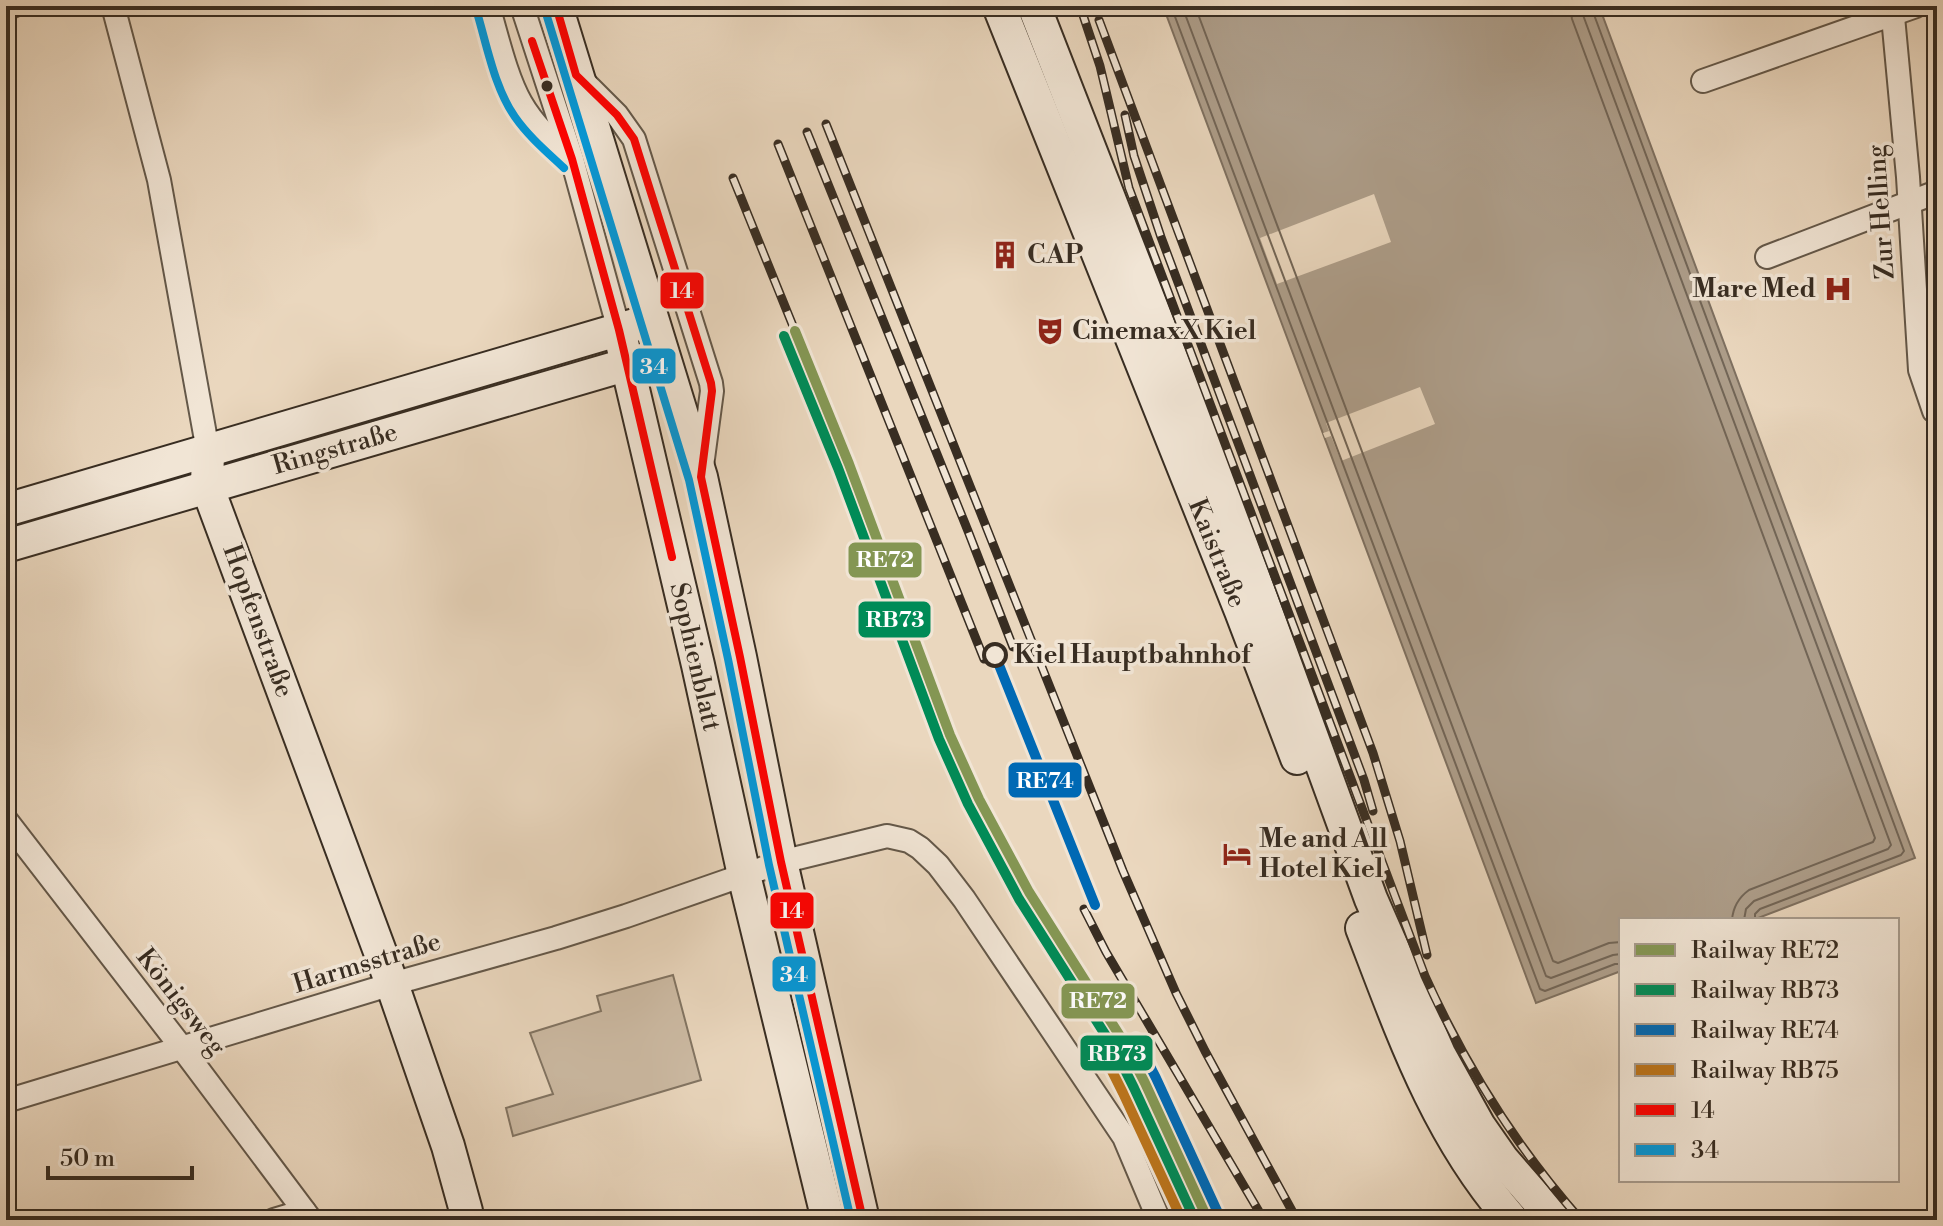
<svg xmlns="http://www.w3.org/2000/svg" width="1943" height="1226" font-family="'Libre Bodoni',serif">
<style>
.green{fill:#ccbaa3;stroke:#827462;stroke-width:2}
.water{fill:#ad9d89;stroke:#7e7060;stroke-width:2}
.pier{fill:#ead7be}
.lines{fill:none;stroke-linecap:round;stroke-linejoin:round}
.shore{stroke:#726556;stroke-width:2}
.street-casing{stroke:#645849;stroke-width:26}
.secondary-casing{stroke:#382d22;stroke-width:36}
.street{stroke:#f1e5d5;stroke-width:22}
.secondary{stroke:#f1e5d5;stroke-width:32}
.rail-casing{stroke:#382d22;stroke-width:9}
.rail{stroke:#f1e5d5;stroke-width:6;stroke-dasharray:18;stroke-linecap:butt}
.bus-1-casing{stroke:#f1e5d5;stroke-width:14}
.bus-2-casing{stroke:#f1e5d5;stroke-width:14}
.bus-1{stroke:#f00;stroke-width:8}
.bus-2{stroke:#0398d9;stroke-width:8}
.rail-1-casing{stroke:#f1e5d5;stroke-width:16}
.rail-2-casing{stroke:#f1e5d5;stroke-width:16}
.rail-3-casing{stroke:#f1e5d5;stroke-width:16}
.rail-4-casing{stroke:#f1e5d5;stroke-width:16}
.rail-1{stroke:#849653;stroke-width:10}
.rail-2{stroke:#008b57;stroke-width:10}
.rail-3{stroke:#0069b4;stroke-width:10}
.rail-4{stroke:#bb741b;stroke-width:10}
.bus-dot{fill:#382d22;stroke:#f1e5d5;stroke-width:3}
.stop-dot{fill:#f1e5d5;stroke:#382d22;stroke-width:4}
.labels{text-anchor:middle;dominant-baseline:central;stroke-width:7;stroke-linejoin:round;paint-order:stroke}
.street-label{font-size:26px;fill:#382d22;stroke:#f1e5d5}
.poi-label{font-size:26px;font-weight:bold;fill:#382d22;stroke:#f1e5d5;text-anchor:start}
.stop-label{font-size:26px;font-weight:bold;fill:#382d22;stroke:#f1e5d5;text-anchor:start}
.line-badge{stroke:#f1e5d5;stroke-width:3}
.badge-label{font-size:22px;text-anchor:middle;font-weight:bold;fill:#fff}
</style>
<rect width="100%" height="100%" fill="#ead7be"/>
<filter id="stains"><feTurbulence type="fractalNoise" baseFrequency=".0025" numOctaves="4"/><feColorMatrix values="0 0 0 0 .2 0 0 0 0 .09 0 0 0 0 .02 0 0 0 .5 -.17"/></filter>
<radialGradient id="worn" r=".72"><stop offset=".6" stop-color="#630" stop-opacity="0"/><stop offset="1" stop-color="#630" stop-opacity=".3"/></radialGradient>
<path class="green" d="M 673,975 L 701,1080 L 513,1136 L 506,1108 L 553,1094 L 530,1033 L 601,1011 L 597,996 Z"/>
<path class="water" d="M 1163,6 L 1599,6 L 1915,858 L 1753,920 L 1621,920 L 1621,971 L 1536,1003 Z"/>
<g class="pier">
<path d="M 1374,194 L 1391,242 L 1277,284 L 1260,238 Z"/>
<path d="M 1420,387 L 1435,424 L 1341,461 L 1331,436 L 1325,438 L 1323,433 L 1329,431 L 1326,423 Z"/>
</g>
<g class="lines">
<g class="shore">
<path d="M 1171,6 L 1540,989 L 1545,991 L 1615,964 L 1621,964"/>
<path d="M 1182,6 L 1546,976 L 1551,978 L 1613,955 L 1621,954"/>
<path d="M 1195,6 L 1553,961 L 1558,963 L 1609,943 L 1621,942"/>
<path d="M 1570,6 L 1572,19 L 1875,838 L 1873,842 L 1749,890 C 1738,898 1733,907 1732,920"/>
<path d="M 1582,6 L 1583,15 L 1891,845 L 1888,849 L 1754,901 L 1746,909 L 1744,920"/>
<path d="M 1592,6 L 1593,12 L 1904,851 L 1901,855 L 1760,909 L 1755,914 L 1755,920"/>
</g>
<defs>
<g id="street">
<path d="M 113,6 L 159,180 L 208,451"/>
<path d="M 488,6 C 497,36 506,77 521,103 C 533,124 550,140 568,156"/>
<path d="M 522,6 L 572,159 L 619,330"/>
<path d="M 1892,6 L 1908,177 L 1920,370 L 1934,411"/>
<path d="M 6,8 L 13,6"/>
<path d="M 583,81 L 617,115 L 634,139 L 711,383 L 712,391 L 702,466"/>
<path d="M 1703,81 L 1916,6"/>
<path d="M 1767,257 L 1937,192"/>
<path d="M 6,820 L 182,1048 L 311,1220"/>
<path d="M 6,1101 L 392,984 L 556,938 L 626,916 L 781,862 L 887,836 L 909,841 L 920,848 L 938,865 L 964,899 L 1124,1137 L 1159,1220"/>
<path d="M 274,1220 L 304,1211"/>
</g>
<g id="secondary">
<path d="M 556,6 L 701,477 L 740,657 L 781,862 L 863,1220"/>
<path d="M 999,6 L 1241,611 L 1297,758"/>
<path d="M 1034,6 L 1206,447 L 1371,899 L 1439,1054 L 1479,1126 L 1502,1159 L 1555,1220"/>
<path d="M 619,330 L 698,665 L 744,875 L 828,1220"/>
<path d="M 208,451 L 207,486 L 392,984 L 448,1146 L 466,1211 L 466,1220"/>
<path d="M 6,510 L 638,324"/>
<path d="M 6,546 L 649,358"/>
<path d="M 1362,928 C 1402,1032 1437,1135 1512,1220"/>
</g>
</defs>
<use href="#street" class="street-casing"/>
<use href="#secondary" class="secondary-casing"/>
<use href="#street" class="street"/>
<use href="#secondary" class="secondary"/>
<defs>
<g id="rail">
<path d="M 1080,6 L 1100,66 L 1129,188 L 1425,976 C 1465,1065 1516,1147 1581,1220"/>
<path d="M 1099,20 L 1373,753 L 1400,841 L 1427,955"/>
<path d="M 1125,115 L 1134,156 L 1161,237 L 1364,780 L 1373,811"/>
<path d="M 826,124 L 1123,871 L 1176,993 L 1205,1051 L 1297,1220"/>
<path d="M 807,132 L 968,531 L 1013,647"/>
<path d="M 778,144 L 984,659"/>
<path d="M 733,178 L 795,331"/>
<path d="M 1084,909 L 1106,952 L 1264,1220"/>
</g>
</defs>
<use href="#rail" class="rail-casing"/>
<use href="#rail" class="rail"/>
<defs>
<g id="bus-1">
<path d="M 556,6 L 576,75 L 617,115 L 634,139 L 711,383 L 712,391 L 701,477 L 740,657 L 781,862 L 863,1220"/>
<path d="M 532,41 L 572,159 L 619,330 L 672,557"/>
</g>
<g id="bus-2">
<path d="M 476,9 C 487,45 494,87 515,117 C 529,137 547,152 564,168"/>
<path d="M 545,10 L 689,480 L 728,659 L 769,865 L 851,1220"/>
</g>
</defs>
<use href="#bus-1" class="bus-1-casing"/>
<use href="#bus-2" class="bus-2-casing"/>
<use href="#bus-1" class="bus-1"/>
<use href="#bus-2" class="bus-2"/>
<defs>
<path id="rail-1" d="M 795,331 L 849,464 L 950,735 L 979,799 L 1029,892 L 1125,1044 L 1145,1083 L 1208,1220"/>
<path id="rail-2" d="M 784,336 L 838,468 L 939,739 L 968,804 L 1019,899 L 1115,1050 L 1134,1088 L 1195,1220"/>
<g id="rail-3">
<path d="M 995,655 L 1095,905"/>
<path d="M 1136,1039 L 1156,1078 L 1219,1215"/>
</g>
<path id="rail-4" d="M 1104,1055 L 1123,1093 L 1182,1220"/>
</defs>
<use href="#rail-1" class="rail-1-casing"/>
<use href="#rail-2" class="rail-2-casing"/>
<use href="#rail-3" class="rail-3-casing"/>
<use href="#rail-4" class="rail-4-casing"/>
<use href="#rail-1" class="rail-1"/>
<use href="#rail-2" class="rail-2"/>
<use href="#rail-3" class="rail-3"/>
<use href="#rail-4" class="rail-4"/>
</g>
<defs>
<symbol id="building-bare" viewBox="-9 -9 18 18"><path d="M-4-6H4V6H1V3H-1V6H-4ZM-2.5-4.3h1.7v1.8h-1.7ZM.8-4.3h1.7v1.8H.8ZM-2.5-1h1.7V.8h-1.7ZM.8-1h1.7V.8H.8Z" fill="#8f2418" stroke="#f1e5d5" stroke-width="2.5" paint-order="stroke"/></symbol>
<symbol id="hospital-bare" viewBox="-9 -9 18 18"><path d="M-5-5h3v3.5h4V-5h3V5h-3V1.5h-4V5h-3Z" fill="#8f2418" stroke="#f1e5d5" stroke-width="2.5" paint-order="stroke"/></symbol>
<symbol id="theatre-bare" viewBox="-9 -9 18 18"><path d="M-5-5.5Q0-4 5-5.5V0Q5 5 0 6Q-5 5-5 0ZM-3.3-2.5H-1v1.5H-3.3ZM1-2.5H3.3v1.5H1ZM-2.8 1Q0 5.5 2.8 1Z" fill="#8f2418" stroke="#f1e5d5" stroke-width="2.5" paint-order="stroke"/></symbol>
<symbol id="hotel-bare" viewBox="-9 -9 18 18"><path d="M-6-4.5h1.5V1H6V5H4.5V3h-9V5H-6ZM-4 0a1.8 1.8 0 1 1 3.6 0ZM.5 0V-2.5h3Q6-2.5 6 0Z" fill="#8f2418" stroke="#f1e5d5" stroke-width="2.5" paint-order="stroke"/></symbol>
</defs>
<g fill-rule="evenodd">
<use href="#building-bare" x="985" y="235" width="40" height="40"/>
<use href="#hospital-bare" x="1818" y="269" width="40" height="40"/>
<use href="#theatre-bare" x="1030" y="311" width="40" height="40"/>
<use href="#hotel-bare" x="1217" y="834" width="40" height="40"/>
</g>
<circle class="bus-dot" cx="547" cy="86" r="7"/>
<circle class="stop-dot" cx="995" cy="655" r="11"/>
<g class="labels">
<g class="street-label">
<text transform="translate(1881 212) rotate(-94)">Zur Helling</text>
<text transform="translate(335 449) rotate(-16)">Ringstraße</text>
<text transform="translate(1217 553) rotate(68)">Kaistraße</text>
<text transform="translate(258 621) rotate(70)">Hopfenstraße</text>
<text transform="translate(695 657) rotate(77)">Sophienblatt</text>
<text transform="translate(367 963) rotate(-17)">Harmsstraße</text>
<text transform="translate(181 1002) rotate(52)">Königsweg</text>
</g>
<g class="poi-label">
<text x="1027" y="255">CAP</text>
<text x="1816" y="289" text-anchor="end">Mare Med</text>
<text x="1072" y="331">CinemaxX Kiel</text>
<text x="1259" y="839">Me and All<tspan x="1259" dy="30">Hotel Kiel</tspan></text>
</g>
<g class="stop-label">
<text x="1014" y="655">Kiel Hauptbahnhof</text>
</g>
</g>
<g class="line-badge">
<rect x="659" y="271" width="46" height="39" rx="8" fill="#f00"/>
<rect x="631" y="347" width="46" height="38" rx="8" fill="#0398d9"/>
<rect x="847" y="541" width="76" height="38" rx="8" fill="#849653"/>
<rect x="857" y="600" width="75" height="39" rx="8" fill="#008b57"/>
<rect x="1007" y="761" width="76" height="38" rx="8" fill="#0069b4"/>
<rect x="769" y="891" width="46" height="39" rx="8" fill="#f00"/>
<rect x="771" y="955" width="46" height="38" rx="8" fill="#0398d9"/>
<rect x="1060" y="982" width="76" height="38" rx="8" fill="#849653"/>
<rect x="1079" y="1034" width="75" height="38" rx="8" fill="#008b57"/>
</g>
<g class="badge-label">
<text x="682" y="298">14</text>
<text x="654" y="374">34</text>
<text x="885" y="567">RE72</text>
<text x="895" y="627">RB73</text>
<text x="1045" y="788">RE74</text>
<text x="792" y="918">14</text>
<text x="794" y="982">34</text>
<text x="1098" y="1008">RE72</text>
<text x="1117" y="1061">RB73</text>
</g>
<rect width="1943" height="1226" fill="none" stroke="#ead7be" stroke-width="32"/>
<rect x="8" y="8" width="1927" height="1210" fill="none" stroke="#382d22" stroke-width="4"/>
<rect x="16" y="16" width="1911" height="1194" fill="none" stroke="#382d22" stroke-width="2"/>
<rect x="1619" y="918" width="280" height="264" fill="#f1e5d5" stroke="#a79b8d" stroke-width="2"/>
<rect x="1635" y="944" width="40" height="12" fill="#849653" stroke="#a79b8d" stroke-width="2"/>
<text x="1691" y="958" font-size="24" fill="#382d22">Railway RE72</text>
<rect x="1635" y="984" width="40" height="12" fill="#008b57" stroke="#a79b8d" stroke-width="2"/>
<text x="1691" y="998" font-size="24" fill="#382d22">Railway RB73</text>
<rect x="1635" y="1024" width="40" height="12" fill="#0069b4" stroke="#a79b8d" stroke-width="2"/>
<text x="1691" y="1038" font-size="24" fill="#382d22">Railway RE74</text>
<rect x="1635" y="1064" width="40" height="12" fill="#bb741b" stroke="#a79b8d" stroke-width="2"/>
<text x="1691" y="1078" font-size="24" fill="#382d22">Railway RB75</text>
<rect x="1635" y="1104" width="40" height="12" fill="#ff0000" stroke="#a79b8d" stroke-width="2"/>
<text x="1691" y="1118" font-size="24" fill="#382d22">14</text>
<rect x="1635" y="1144" width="40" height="12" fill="#0398d9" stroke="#a79b8d" stroke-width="2"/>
<text x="1691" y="1158" font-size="24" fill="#382d22">34</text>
<path d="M48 1166v12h144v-12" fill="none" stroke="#382d22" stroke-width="4"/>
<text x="60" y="1166" font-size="24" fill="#382d22" stroke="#f1e5d5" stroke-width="6" paint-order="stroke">50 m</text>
<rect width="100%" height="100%" filter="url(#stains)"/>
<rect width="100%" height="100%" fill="url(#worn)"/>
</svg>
